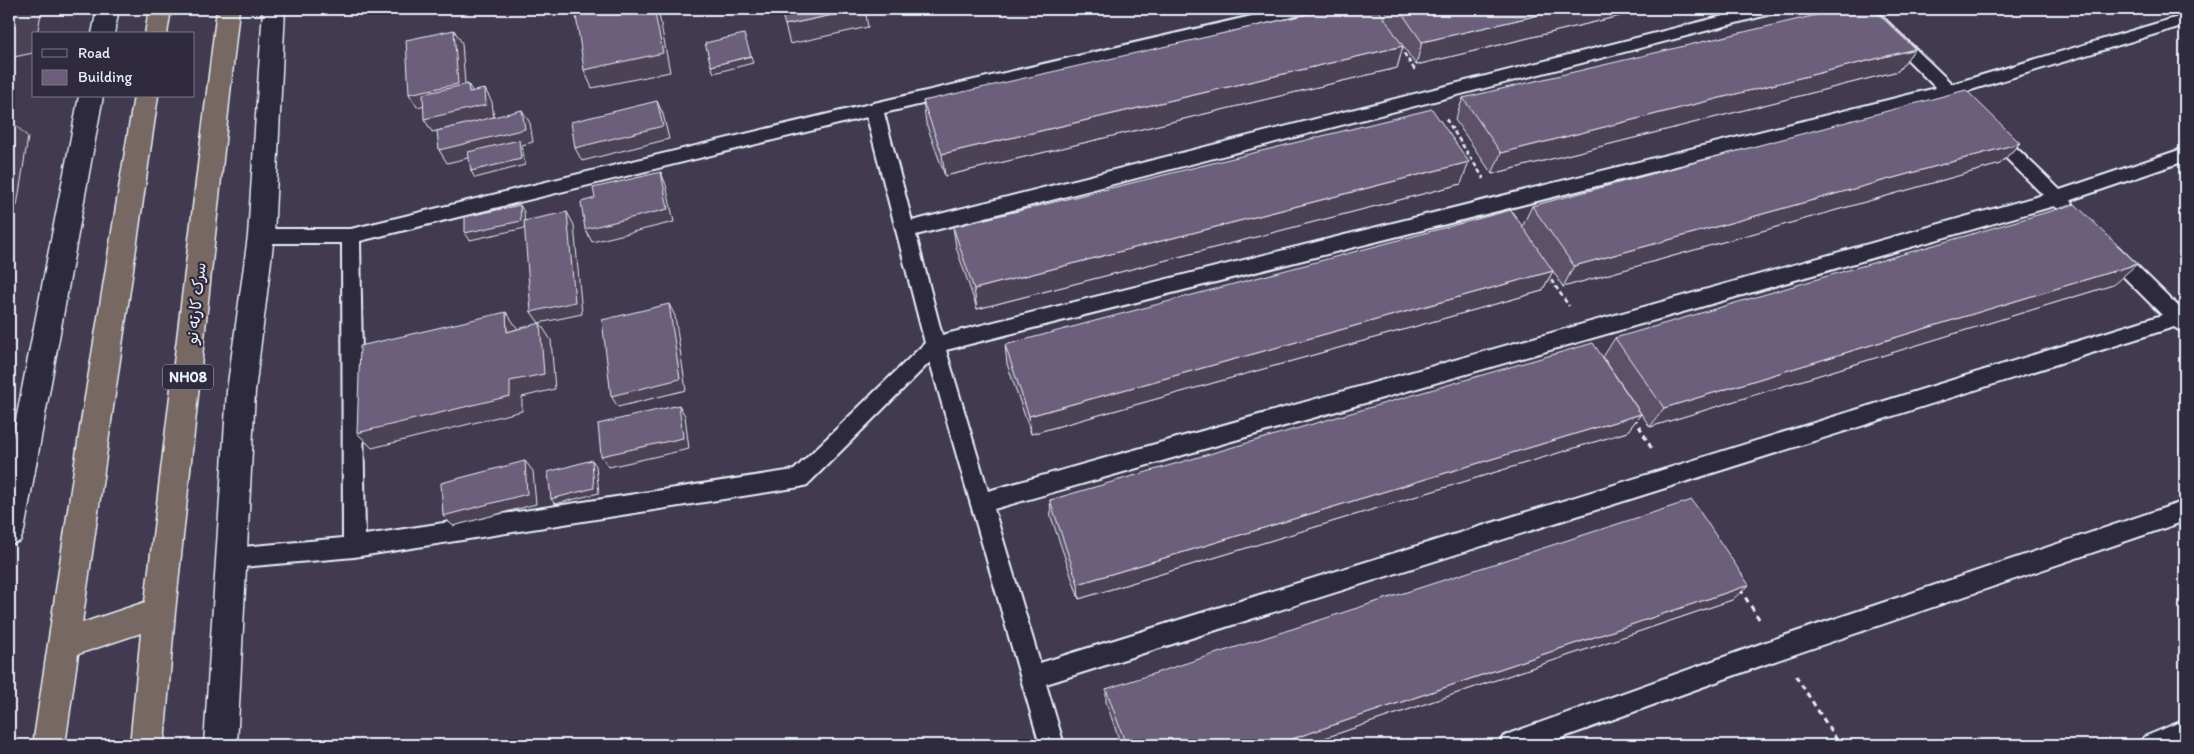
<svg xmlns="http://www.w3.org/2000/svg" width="2194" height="754" font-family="Itim,'Playpen Sans Arabic',sans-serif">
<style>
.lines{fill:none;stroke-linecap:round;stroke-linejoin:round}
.service-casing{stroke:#e8f1f8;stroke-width:4}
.minor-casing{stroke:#e8f1f8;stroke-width:3}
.trunk-casing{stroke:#e8f1f8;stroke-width:3}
.path-far1{stroke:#e8f1f8;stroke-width:2.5;stroke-dasharray:4.5 3;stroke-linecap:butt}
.path{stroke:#e8f1f8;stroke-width:3;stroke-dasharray:5.5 4.5;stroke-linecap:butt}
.service{fill:#2f2a3d;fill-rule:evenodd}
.minor{fill:#2f2a3d;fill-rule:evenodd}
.trunk{fill:#776864;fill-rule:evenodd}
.wall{fill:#5d516a;stroke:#e8f1f8}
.shaded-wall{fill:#4c4256;stroke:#e8f1f8}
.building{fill:#6c5e7b;stroke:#e8f1f8}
.labels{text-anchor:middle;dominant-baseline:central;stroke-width:4.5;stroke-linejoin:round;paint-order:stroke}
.shield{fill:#2f2a3d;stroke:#b0b5c0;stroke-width:1}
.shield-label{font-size:15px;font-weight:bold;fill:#e8f1f8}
.street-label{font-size:16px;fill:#e8f1f8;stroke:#2f2a3d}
</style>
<rect width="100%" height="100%" fill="#413a50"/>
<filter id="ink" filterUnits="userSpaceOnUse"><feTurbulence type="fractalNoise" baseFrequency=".02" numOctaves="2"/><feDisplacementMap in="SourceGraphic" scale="10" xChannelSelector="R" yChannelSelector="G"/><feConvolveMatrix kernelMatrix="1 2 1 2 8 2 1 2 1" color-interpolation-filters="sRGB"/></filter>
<g filter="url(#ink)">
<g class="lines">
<defs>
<g id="service">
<path d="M 1282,9 L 1312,9 L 1310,13 L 1304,14 L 884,113 L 912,221 L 1751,9 L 1779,9 L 1777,13 L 1771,14 L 916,235 L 942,335 L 1936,88 L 1857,9 L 1874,9 L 1952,84 L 2185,15 L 2185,25 L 1961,93 L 1965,99 L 1963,103 L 1957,105 L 1946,98 L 946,350 L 988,491 L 2043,195 L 1985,137 L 1982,133 L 1985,129 L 1991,127 L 1997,129 L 2060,190 L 2185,148 L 2185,161 L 2071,200 L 2074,206 L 2071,211 L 2065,213 L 2054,206 L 994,509 L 1040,663 L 2162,315 L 2103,256 L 2101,251 L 2103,246 L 2110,244 L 2117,246 L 2181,309 L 2185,308 L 2185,334 L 2174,327 L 1046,684 L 1064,745 L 1040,745 L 930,362 L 807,485 L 800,487 L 354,557 L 231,568 L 223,565 L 220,558 L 223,551 L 231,548 L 343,538 L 342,243 L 261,243 L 254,241 L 252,236 L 254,231 L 261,229 L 351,229 L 874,103 ZM 867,117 L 925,343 L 794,470 L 365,535 L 360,241 Z"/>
<path d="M 2185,501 L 2185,521 L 1763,665 L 1542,745 L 1499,745 L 1503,737 L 1511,733 L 1763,643 Z"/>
<path d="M 2185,720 L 2185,744 L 2140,745 L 2144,737 Z"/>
</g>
<g id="minor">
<path d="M 97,9 L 119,9 L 114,34 L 92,34 Z"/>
<path d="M 263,9 L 285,9 L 274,236 L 255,391 L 237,745 L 204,745 L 227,391 L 248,236 Z"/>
<path d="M 79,96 L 103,96 L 24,531 L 20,541 L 9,545 L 9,456 Z"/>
</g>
<g id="trunk">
<path d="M 149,9 L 171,9 L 167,34 L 145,34 Z"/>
<path d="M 217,9 L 239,9 L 175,612 L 164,745 L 130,745 L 141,633 L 78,654 L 65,745 L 33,745 L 81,422 L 134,96 L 158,96 L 82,623 L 145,602 Z"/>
</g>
</defs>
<use href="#service" class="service-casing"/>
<use href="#minor" class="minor-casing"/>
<use href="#trunk" class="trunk-casing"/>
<g class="path-far1">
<path d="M 1400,47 L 1416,72"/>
<path d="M 1446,119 L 1484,179"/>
<path d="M 1547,274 L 1569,306"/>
</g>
<g class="path">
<path d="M 1634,417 L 1653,451"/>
<path d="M 1740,589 L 1761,622"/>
<path d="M 1796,676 L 1840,745"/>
</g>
<use href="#service" class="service"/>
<use href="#minor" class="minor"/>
<use href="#trunk" class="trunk"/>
</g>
<g class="wall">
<path d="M 1387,9 L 1649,9 L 1416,65 L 1403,46 L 1397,68 L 945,176 L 926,123 L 923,101 L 1384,19 Z"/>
<path d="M 1915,49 L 1898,71 L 1492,174 L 1455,120 L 1463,98 Z"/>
<path d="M 2020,143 L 2000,164 L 1563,287 L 1553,271 L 1542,291 L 1031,434 L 1007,364 L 1005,345 L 1522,227 L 1532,206 Z"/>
<path d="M 1461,184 L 977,309 L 956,247 L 953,227 Z"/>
<path d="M 2113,285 L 1650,427 L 1603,357 L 1615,338 Z"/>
<path d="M 1641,414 L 1627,432 L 1079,599 L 1051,517 L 1050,500 Z"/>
<path d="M 1732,600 L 1304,745 L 1121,745 L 1106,702 L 1106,689 Z"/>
</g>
<g class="shaded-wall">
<path d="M 9,9 L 42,9 L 37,34 L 34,34 L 33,53 L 9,58 Z"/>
<path d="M 654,9 L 658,9 L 670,72 L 592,88 L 584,70 Z"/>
<path d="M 861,9 L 865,9 L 868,27 L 790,44 L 785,25 Z"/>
<path d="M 1565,9 L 1649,9 L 1416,65 L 1422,42 Z"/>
<path d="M 454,30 L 462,43 L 466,97 L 417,107 L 409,94 Z"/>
<path d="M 1403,46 L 1397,68 L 945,176 L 942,154 Z"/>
<path d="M 1915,49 L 1898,71 L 1492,174 L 1501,153 Z"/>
<path d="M 751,56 L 753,63 L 714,73 L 711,66 Z"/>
<path d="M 468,84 L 476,97 L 469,92 Z"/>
<path d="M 485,89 L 492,102 L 494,118 L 432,132 L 424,119 Z"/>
<path d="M 657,101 L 663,114 L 669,139 L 582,161 L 575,148 Z"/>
<path d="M 522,110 L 530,123 L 533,142 L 522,145 L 525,165 L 475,178 L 471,171 L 519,146 L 447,163 L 439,150 Z"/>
<path d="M 9,119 L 28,137 L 17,206 L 9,208 Z"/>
<path d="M 2020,143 L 2000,164 L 1563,287 L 1574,266 Z"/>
<path d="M 1469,162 L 1461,184 L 977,309 L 974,289 Z"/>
<path d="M 661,172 L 666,185 L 674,222 L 592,242 L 585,229 Z"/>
<path d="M 520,205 L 524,212 L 525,228 L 470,240 L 465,233 Z"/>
<path d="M 567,212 L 574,225 L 582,314 L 539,323 L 531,312 Z"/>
<path d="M 2137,264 L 2113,285 L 1650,427 L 1664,408 Z"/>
<path d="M 1553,271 L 1542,291 L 1031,434 L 1029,416 Z"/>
<path d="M 669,304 L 675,316 L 686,390 L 618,407 L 611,396 Z"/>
<path d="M 506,312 L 518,329 L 507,332 Z"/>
<path d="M 540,323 L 551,340 L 555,389 L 522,397 L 522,411 L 372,448 L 357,433 L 510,381 Z"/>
<path d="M 679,405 L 685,416 L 689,449 L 609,467 L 601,456 Z"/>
<path d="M 1641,414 L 1627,432 L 1079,599 L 1078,584 Z"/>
<path d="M 592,460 L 596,466 L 599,493 L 555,504 L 551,499 Z"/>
<path d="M 525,461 L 533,471 L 536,504 L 453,526 L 443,516 Z"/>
<path d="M 1749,585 L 1732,600 L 1304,745 L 1274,745 Z"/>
</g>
<g class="building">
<path d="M 9,9 L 16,9 L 11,30 L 9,31 Z"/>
<path d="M 575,9 L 654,9 L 663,53 L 584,70 Z"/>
<path d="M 780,9 L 861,9 L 785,25 Z"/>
<path d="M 1331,9 L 1378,9 L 1403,46 L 942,154 L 923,101 Z"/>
<path d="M 1399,9 L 1565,9 L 1422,42 Z"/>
<path d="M 1842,9 L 1873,9 L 1915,49 L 1501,153 L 1463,98 Z"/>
<path d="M 454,30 L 458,84 L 409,94 L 406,40 Z"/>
<path d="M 744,34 L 751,56 L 711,66 L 705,43 Z"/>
<path d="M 468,84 L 469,92 L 485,89 L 486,105 L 424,119 L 423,94 Z"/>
<path d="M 1966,90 L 2020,143 L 1574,266 L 1532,206 Z"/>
<path d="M 657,101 L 663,126 L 575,148 L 571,122 Z"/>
<path d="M 1432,109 L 1469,162 L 974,289 L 953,227 Z"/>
<path d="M 522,110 L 525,129 L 439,150 L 437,131 Z"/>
<path d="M 519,140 L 521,159 L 471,171 L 468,152 Z"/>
<path d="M 661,172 L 668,209 L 585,229 L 581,202 L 595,198 L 593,188 Z"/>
<path d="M 2075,204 L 2137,264 L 1664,408 L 1615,338 Z"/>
<path d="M 520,205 L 521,221 L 465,233 L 465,217 Z"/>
<path d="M 1511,210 L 1553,271 L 1029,416 L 1005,345 Z"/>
<path d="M 567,212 L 575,302 L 531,312 L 524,221 Z"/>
<path d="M 669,304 L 680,379 L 611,396 L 602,320 Z"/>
<path d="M 506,312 L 507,332 L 540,323 L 544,374 L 510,381 L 510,396 L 357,433 L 360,346 Z"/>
<path d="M 1593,343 L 1641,414 L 1078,584 L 1050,500 Z"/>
<path d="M 679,405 L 683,438 L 601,456 L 598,424 Z"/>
<path d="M 592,460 L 594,488 L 551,499 L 548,472 Z"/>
<path d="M 525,461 L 527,494 L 443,516 L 441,483 Z"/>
<path d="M 1692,500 L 1749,585 L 1274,745 L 1126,745 L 1106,689 Z"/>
</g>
</g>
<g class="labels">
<rect class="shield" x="163" y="364.5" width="50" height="25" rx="4"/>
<g class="shield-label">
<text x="188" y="377">NH08</text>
</g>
<g class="street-label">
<text transform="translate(196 303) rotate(-84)">سرک کارته نو</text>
</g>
</g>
<rect width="2194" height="754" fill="none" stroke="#2f2a3d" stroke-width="30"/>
<rect x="15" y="15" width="2164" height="724" fill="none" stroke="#e8f1f8" stroke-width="2" filter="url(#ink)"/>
<rect x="32" y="32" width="162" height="65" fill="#2f2a3d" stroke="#797a88"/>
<rect x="42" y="49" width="25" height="8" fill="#2f2a3d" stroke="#797a88"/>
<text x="78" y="58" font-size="15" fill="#e8f1f8">Road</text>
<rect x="42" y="70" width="25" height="15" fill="#6c5e7b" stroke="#797a88"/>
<text x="78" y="82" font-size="15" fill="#e8f1f8">Building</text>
</svg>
